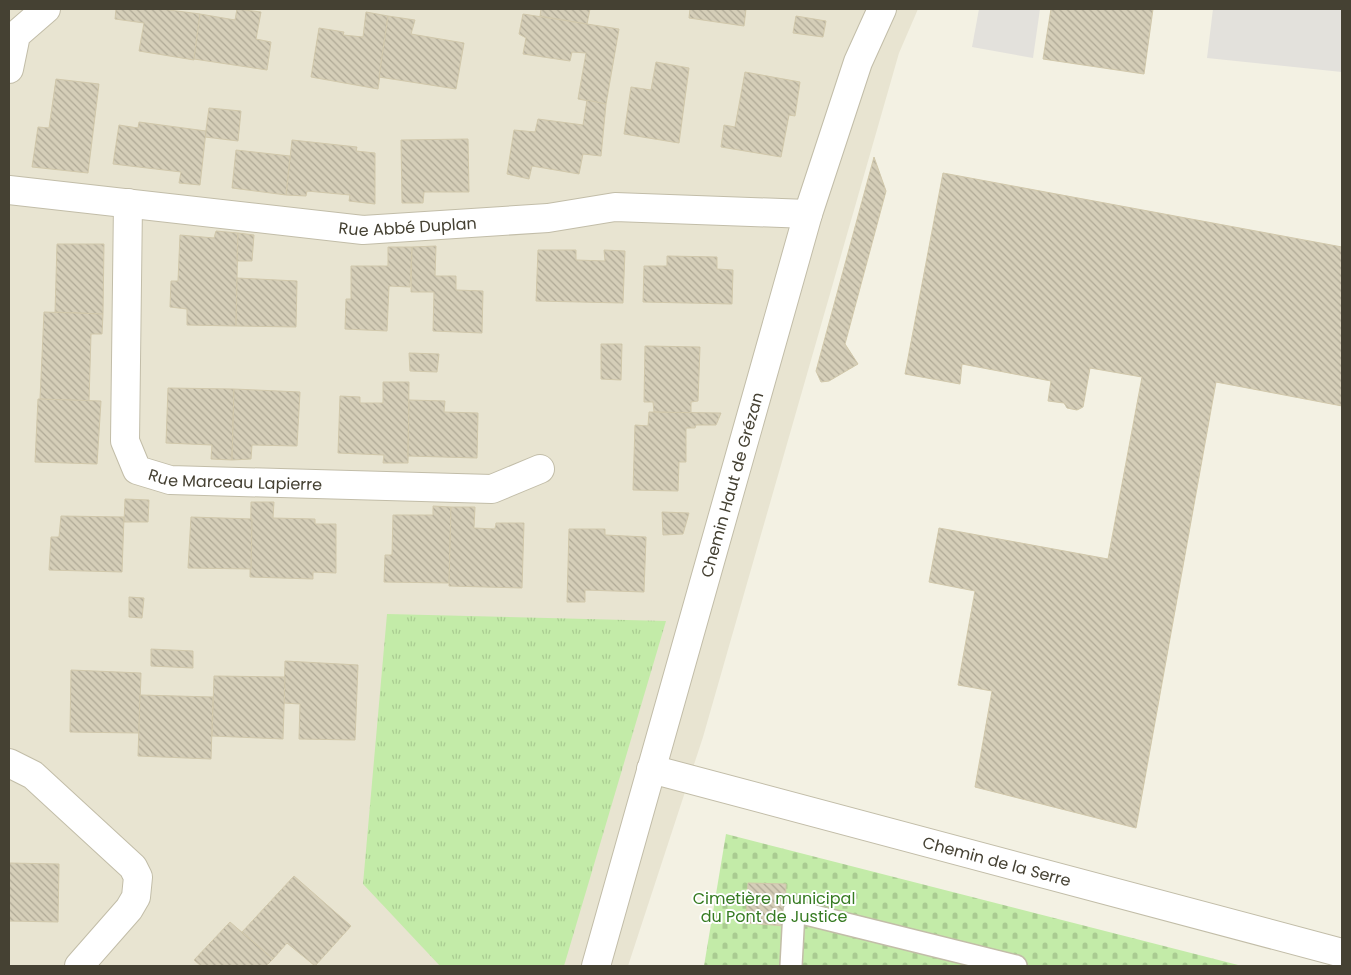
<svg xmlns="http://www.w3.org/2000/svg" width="1351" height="975" font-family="Poppins,sans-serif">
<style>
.residential{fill:#e8e4d1}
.grass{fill:url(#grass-tufts)}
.cemetery{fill:url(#cemetery-stones)}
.parking{fill:#e3e1dc}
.building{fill:url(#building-back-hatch);stroke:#d1c8ab}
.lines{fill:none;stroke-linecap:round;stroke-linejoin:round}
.lane-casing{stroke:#c2bda8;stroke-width:24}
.street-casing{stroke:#c2bda8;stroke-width:30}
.lane{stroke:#fff;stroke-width:21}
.street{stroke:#fff;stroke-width:28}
.labels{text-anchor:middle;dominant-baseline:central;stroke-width:4;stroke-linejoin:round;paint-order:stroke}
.street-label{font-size:16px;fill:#454133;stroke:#fff}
.park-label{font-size:16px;fill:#367b22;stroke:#fff}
</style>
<defs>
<pattern id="grass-tufts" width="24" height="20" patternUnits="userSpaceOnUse" patternTransform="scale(1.25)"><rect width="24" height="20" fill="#c3eba8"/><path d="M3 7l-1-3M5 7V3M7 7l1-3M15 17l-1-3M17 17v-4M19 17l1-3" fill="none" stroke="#a9cb91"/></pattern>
<pattern id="cemetery-stones" width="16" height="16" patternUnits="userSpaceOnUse" patternTransform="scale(1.25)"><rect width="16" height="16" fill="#c3eba8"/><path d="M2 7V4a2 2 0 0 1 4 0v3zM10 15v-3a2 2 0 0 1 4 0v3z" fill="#a9cb91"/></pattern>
<pattern id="building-back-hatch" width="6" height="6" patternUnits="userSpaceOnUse" patternTransform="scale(1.25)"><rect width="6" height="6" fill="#d5ceb8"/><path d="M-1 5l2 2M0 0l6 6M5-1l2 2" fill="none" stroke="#afa996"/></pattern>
</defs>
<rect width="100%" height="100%" fill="#f3f1e3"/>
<path class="residential" d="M 9,9 L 918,9 L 899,53 L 703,737 L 628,966 L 9,966 Z"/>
<path class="grass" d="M 387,614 L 666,621 L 564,966 L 440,966 L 363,884 Z"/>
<path class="cemetery" d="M 726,834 L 1242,966 L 704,966 Z"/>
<g class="parking">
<path d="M 979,9 L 1040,9 L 1033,58 L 972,47 Z"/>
<path d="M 1213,9 L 1342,9 L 1342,72 L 1207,58 Z"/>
</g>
<g class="building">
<path d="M 116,9 L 162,9 L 200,14 L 194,60 L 139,51 L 144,23 L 115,19 Z"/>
<path d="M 237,9 L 261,12 L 256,39 L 271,42 L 267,70 L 194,59 L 200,14 L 235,20 Z"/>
<path d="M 541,9 L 590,9 L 587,24 L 540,16 Z"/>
<path d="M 690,9 L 746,9 L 744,26 L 689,18 Z"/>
<path d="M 1051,9 L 1153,9 L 1144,74 L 1043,59 Z"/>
<path d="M 366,12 L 388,16 L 378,89 L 311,77 L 319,28 L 344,32 L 343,35 L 363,37 Z"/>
<path d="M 523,14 L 619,29 L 606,104 L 578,99 L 586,53 L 572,52 L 570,61 L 523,54 L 526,38 L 519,34 Z"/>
<path d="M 388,16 L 415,20 L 411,34 L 464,43 L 456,89 L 379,77 Z"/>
<path d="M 796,16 L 826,21 L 823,37 L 793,33 Z"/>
<path d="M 656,62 L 689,68 L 679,143 L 624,134 L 631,87 L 651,90 Z"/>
<path d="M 745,72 L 800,82 L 795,116 L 789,115 L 781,157 L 721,147 L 724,125 L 735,127 Z"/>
<path d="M 56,79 L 99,84 L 88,173 L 32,167 L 38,127 L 49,128 Z"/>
<path d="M 587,100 L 606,104 L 601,156 L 583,154 L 579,174 L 532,166 L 529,179 L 507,174 L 514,130 L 535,132 L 538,119 L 583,125 Z"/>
<path d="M 209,108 L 241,111 L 238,141 L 205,137 Z"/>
<path d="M 139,122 L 206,131 L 200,185 L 179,183 L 181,172 L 113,164 L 119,125 L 138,128 Z"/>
<path d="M 468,139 L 469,192 L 424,192 L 423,203 L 402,203 L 401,140 Z"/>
<path d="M 292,140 L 357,147 L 356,151 L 375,153 L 375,204 L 349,201 L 350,195 L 307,191 L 306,196 L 286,195 Z"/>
<path d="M 236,150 L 290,156 L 286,195 L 232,188 Z"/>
<path d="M 874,157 L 886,191 L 845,344 L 858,364 L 829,381 L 821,382 L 816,371 Z"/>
<path d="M 943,173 L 1342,247 L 1342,406 L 1216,382 L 1136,828 L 975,787 L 992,691 L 958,685 L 975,591 L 929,582 L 939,528 L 1108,559 L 1142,377 L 1090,368 L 1083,407 L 1077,410 L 1067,408 L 1064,403 L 1048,401 L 1051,381 L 962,364 L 960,384 L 905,374 Z"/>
<path d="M 216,231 L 238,233 L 236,326 L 187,325 L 187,309 L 170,307 L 171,281 L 178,281 L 180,235 L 214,238 Z"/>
<path d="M 238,233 L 254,235 L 252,261 L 237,261 Z"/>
<path d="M 57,244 L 104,244 L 103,314 L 55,312 Z"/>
<path d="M 436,246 L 435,276 L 456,276 L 456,290 L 483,291 L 482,333 L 433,331 L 434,292 L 411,292 L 412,247 Z"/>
<path d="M 388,247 L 412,247 L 410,287 L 389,286 L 387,331 L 345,329 L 346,299 L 351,299 L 351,266 L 388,266 Z"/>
<path d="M 538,250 L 576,250 L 576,260 L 605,261 L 604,250 L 625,251 L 623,303 L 536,301 Z"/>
<path d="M 667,256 L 717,257 L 717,269 L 733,270 L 732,304 L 643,302 L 644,266 L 667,266 Z"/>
<path d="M 237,278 L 297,281 L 296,327 L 236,326 Z"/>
<path d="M 44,312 L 103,314 L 102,334 L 91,334 L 89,401 L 40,399 Z"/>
<path d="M 601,344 L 622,344 L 621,380 L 601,379 Z"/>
<path d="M 645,346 L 700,347 L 698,401 L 691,402 L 691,413 L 654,412 L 653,402 L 644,402 Z"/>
<path d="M 409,353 L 439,354 L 437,372 L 410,371 Z"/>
<path d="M 383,382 L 409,382 L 408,463 L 383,463 L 384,455 L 338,453 L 340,396 L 360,397 L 360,403 L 383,403 Z"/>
<path d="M 168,388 L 234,389 L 232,460 L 211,459 L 212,445 L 166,443 Z"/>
<path d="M 234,389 L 300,392 L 297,446 L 252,445 L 251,459 L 232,460 Z"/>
<path d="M 38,399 L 101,401 L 97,464 L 35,462 Z"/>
<path d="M 409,400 L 445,401 L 444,412 L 478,413 L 477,458 L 408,456 Z"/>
<path d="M 649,412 L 721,413 L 716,425 L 696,425 L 695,428 L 686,428 L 686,462 L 679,462 L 678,491 L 633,490 L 635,425 L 648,426 Z"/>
<path d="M 125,499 L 149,500 L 148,522 L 124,522 Z"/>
<path d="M 251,502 L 274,502 L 273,518 L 315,519 L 315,524 L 336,524 L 336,573 L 313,572 L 313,579 L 250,577 Z"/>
<path d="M 433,506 L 451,507 L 449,583 L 384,582 L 385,555 L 392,555 L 393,515 L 433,515 Z"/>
<path d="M 451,507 L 475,507 L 474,528 L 495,529 L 496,523 L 524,523 L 522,588 L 449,586 Z"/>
<path d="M 662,512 L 689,513 L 683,534 L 663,535 Z"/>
<path d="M 61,516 L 124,517 L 122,572 L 49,570 L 51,537 L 59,537 Z"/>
<path d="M 191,517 L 252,519 L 251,569 L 188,568 Z"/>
<path d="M 569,529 L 605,529 L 605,535 L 646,537 L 644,592 L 585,590 L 585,602 L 567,602 Z"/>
<path d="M 129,597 L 144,598 L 142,618 L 129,617 Z"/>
<path d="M 151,649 L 193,651 L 193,668 L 151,666 Z"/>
<path d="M 285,661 L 358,665 L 355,740 L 299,739 L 300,704 L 284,703 Z"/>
<path d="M 71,670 L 141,673 L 139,733 L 70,732 Z"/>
<path d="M 214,676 L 285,677 L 283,739 L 212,736 Z"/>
<path d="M 140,695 L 213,697 L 211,759 L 138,756 Z"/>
<path d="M 9,863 L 59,864 L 58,922 L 9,921 Z"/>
<path d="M 294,876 L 351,926 L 315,966 L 287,943 L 273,959 L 242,932 Z"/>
<path d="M 748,883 L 786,884 L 785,926 L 746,923 Z"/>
<path d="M 230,922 L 273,959 L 266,966 L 201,966 L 194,960 Z"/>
</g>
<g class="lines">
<defs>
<path id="lane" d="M 791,966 L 794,911 L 1016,966"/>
<g id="street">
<path d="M 9,69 L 16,35 L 46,9"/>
<path id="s1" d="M 9,190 L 363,230 L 548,218 L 615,207 L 808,214"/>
<path id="s2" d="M 128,203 L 125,441 L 137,470 L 170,480 L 492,489 L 540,469"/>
<path d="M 9,763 L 33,775 L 133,867 L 138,877 L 136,897 L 129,909 L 79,966"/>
<path id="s3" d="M 651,769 L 1342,953"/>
<path id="s4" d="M 596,966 L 808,214 L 858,62 L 882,9"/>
</g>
</defs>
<use href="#lane" class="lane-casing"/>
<use href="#street" class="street-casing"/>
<use href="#lane" class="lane"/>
<use href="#street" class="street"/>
</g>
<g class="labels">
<g class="street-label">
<text stroke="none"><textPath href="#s1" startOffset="401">Rue Abbé Duplan</textPath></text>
<text stroke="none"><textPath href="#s2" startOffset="369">Rue Marceau Lapierre</textPath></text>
<text stroke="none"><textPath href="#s4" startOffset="500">Chemin Haut de Grézan</textPath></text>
<text stroke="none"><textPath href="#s3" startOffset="358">Chemin de la Serre</textPath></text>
</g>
<g class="park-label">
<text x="774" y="898">Cimetière municipal<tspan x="774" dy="18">du Pont de Justice</tspan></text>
</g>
</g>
<rect width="1351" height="975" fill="none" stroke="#454133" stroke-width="20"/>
</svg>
